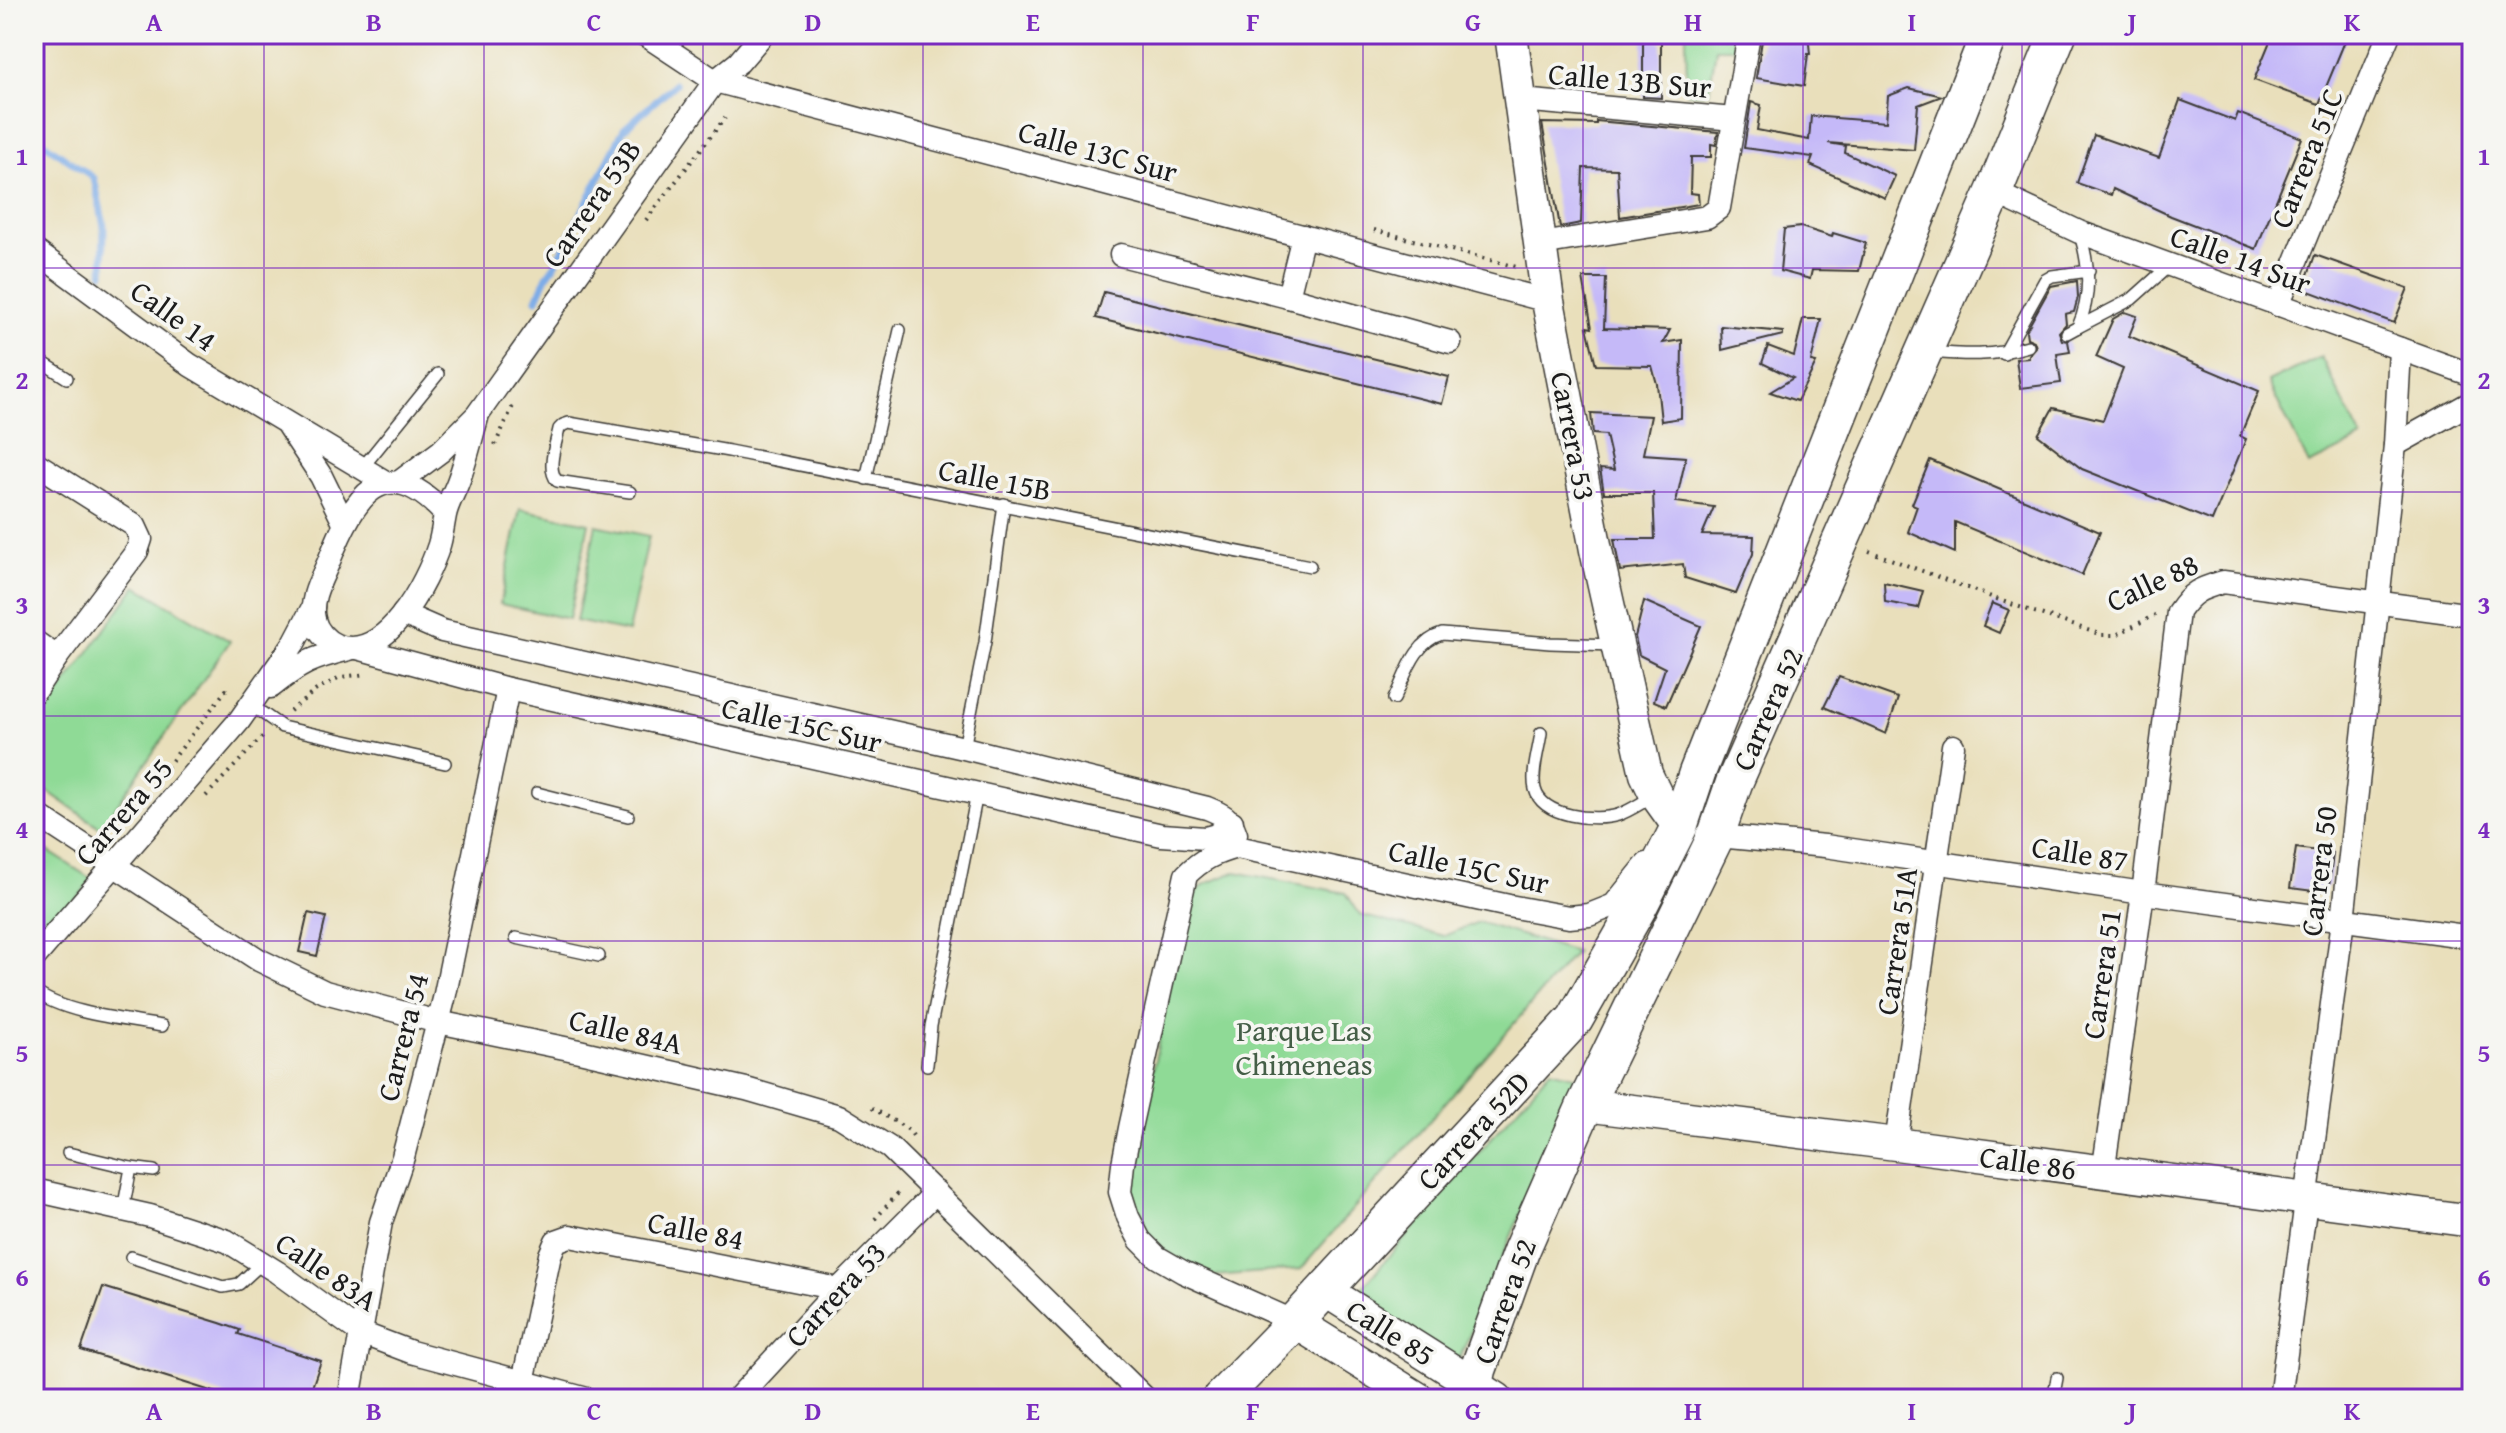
<svg xmlns="http://www.w3.org/2000/svg" width="2506" height="1433" font-family="'Gentium Book Plus',serif">
<style>
.green{fill:#8fda96;stroke:#567b59;stroke-width:2}
.lines{fill:none;stroke-linecap:round;stroke-linejoin:round}
.stream{stroke:#7dace7;stroke-width:7}
.building{fill:#c5b9f8}
.lane-casing{stroke:#3b3934;stroke-width:14}
.street-casing{stroke:#3b3934;stroke-width:25}
.secondary-casing{stroke:#3b3934;stroke-width:35}
.primary-casing{stroke:#3b3934;stroke-width:39}
.path{stroke:#3b3934;stroke-width:4;stroke-dasharray:2 6;stroke-linecap:butt}
.lane{stroke:#fff;stroke-width:11}
.street{stroke:#fff;stroke-width:22}
.secondary{stroke:#fff;stroke-width:32}
.primary{stroke:#fff;stroke-width:36}
.grid{fill:none;stroke:#7b2cbf;stroke-width:2;stroke-opacity:0.55}
.labels{text-anchor:middle;dominant-baseline:central;stroke-width:7;stroke-linejoin:round;paint-order:stroke}
.street-label{font-size:30px;fill:#1c1c1c;stroke:#f6f6f2}
.park-label{font-size:30px;fill:#445e47;stroke:#f6f6f2}
.neatline{fill:none;stroke:#7b2cbf;stroke-width:3}
.grid-label{font-size:26px;text-anchor:middle;font-weight:bold;fill:#7b2cbf}
</style>
<rect width="100%" height="100%" fill="#f6f6f2"/>
<filter id="ink" filterUnits="userSpaceOnUse"><feTurbulence type="fractalNoise" baseFrequency=".0125" numOctaves="2"/><feDisplacementMap in="SourceGraphic" scale="16" xChannelSelector="R" yChannelSelector="G"/><feConvolveMatrix kernelMatrix="1 2 1 2 8 2 1 2 1" color-interpolation-filters="sRGB"/></filter>
<filter id="wash" filterUnits="userSpaceOnUse"><feTurbulence type="fractalNoise" baseFrequency=".006" numOctaves="4" result="noise"/><feDisplacementMap in="SourceGraphic" scale="32" xChannelSelector="R" yChannelSelector="G"/><feGaussianBlur stdDeviation="1.8" result="paint"/><feColorMatrix in="noise" values="0 0 0 0 0 0 0 0 0 0 0 0 0 0 0 0 0 1.4 0 .05"/><feComposite in="paint" operator="in"/></filter>
<g filter="url(#wash)">
<rect width="100%" height="100%" fill="#e9dfbb"/>
<g class="green">
<path d="M 1686,34 L 1737,34 L 1734,48 L 1716,48 L 1709,93 L 1687,94 Z"/>
<path d="M 2321,357 L 2362,439 L 2309,465 L 2268,382 Z"/>
<path d="M 520,509 L 589,523 L 569,619 L 500,604 Z"/>
<path d="M 596,525 L 649,536 L 628,632 L 576,621 Z"/>
<path d="M 136,586 L 230,641 L 101,828 L 34,782 L 34,728 Z"/>
<path d="M 34,842 L 93,880 L 34,946 Z"/>
<path d="M 1235,872 L 1346,893 L 1360,915 L 1444,936 L 1478,922 L 1576,952 L 1301,1269 L 1204,1277 L 1153,1244 L 1135,1217 L 1131,1186 L 1185,903 L 1205,884 Z"/>
<path d="M 1550,1070 L 1578,1077 L 1457,1365 L 1353,1298 Z"/>
</g>
<g class="lines">
<g class="stream">
<path d="M 34,136 L 94,178 L 104,226 L 103,273"/>
<path d="M 537,299 L 547,276 L 555,265 L 624,129 L 675,84"/>
</g>
</g>
<g id="blocks">
<g class="building">
<path d="M 1763,34 L 1808,34 L 1810,54 L 1808,54 L 1804,86 L 1756,78 Z"/>
<path d="M 2273,34 L 2348,34 L 2319,104 L 2254,80 Z"/>
<path d="M 1643,41 L 1661,41 L 1661,98 L 1643,97 Z"/>
<path d="M 1909,88 L 1942,96 L 1918,105 L 1914,150 L 1828,143 L 1846,146 L 1845,153 L 1895,176 L 1885,198 L 1810,165 L 1813,157 L 1744,148 L 1751,102 L 1761,105 L 1757,130 L 1809,140 L 1811,116 L 1886,122 L 1888,96 Z"/>
<path d="M 2180,100 L 2235,121 L 2238,113 L 2302,138 L 2256,249 L 2171,216 L 2113,189 L 2111,195 L 2077,183 L 2094,135 L 2159,158 Z"/>
<path d="M 1596,121 L 1718,132 L 1716,145 L 1711,144 L 1711,157 L 1691,157 L 1690,193 L 1698,194 L 1699,204 L 1620,217 L 1617,169 L 1583,168 L 1581,223 L 1560,227 L 1542,123 L 1596,124 Z"/>
<path d="M 1801,227 L 1832,237 L 1833,233 L 1866,243 L 1859,271 L 1812,270 L 1810,279 L 1780,271 L 1784,229 Z"/>
<path d="M 2315,255 L 2408,288 L 2394,323 L 2303,289 Z"/>
<path d="M 1583,278 L 1606,278 L 1604,328 L 1670,330 L 1663,343 L 1682,340 L 1681,418 L 1661,421 L 1657,384 L 1652,366 L 1596,365 L 1587,327 L 1592,328 Z"/>
<path d="M 2077,281 L 2078,297 L 2074,312 L 2065,314 L 2066,324 L 2059,332 L 2062,340 L 2068,341 L 2070,352 L 2057,354 L 2061,383 L 2020,388 L 2016,359 L 2029,358 L 2029,355 L 2036,347 L 2034,341 L 2027,338 L 2026,331 L 2051,286 Z"/>
<path d="M 1104,292 L 1449,377 L 1442,404 L 1096,318 Z"/>
<path d="M 2125,312 L 2137,316 L 2129,336 L 2259,391 L 2240,436 L 2246,439 L 2212,521 L 2082,469 L 2038,435 L 2053,408 L 2103,420 L 2123,369 L 2096,357 L 2113,319 Z"/>
<path d="M 1803,319 L 1821,319 L 1811,362 L 1816,363 L 1797,401 L 1770,392 L 1793,378 L 1762,363 L 1768,346 L 1794,356 Z"/>
<path d="M 1721,326 L 1783,332 L 1783,335 L 1722,350 Z"/>
<path d="M 1591,413 L 1651,416 L 1643,454 L 1686,457 L 1676,502 L 1714,507 L 1702,535 L 1754,536 L 1753,554 L 1736,594 L 1685,578 L 1683,564 L 1620,571 L 1614,539 L 1655,539 L 1653,493 L 1604,493 L 1600,469 L 1614,470 L 1606,435 L 1593,434 Z"/>
<path d="M 1930,460 L 2100,532 L 2082,575 L 1955,522 L 1955,553 L 1908,532 L 1917,506 L 1912,504 Z"/>
<path d="M 1884,582 L 1923,591 L 1918,608 L 1885,602 Z"/>
<path d="M 1644,601 L 1701,626 L 1666,706 L 1654,701 L 1665,668 L 1639,655 L 1635,637 Z"/>
<path d="M 1992,603 L 2009,610 L 1999,633 L 1983,626 Z"/>
<path d="M 1839,677 L 1898,698 L 1886,734 L 1824,707 Z"/>
<path d="M 2296,848 L 2333,853 L 2329,886 L 2321,892 L 2290,888 Z"/>
<path d="M 308,913 L 326,917 L 317,956 L 299,952 Z"/>
<path d="M 103,1287 L 220,1323 L 240,1330 L 238,1334 L 321,1361 L 308,1399 L 236,1399 L 81,1350 Z"/>
</g>
</g>
</g>
<g filter="url(#ink)">
<use href="#blocks" fill-opacity="0" stroke="#3b3934" stroke-width="2"/>
<g class="lines">
<defs>
<g id="lane">
<path d="M 2078,327 L 2132,299 L 2170,265"/>
<path d="M 2067,333 L 2078,327 C 2092,295 2090,264 2079,232"/>
<path d="M 1928,352 C 1965,355 1992,357 2028,346"/>
<path d="M 2004,354 L 2045,280 L 2052,276 L 2089,271"/>
<path d="M 34,357 L 67,378"/>
<path d="M 362,468 L 438,374"/>
<path d="M 866,479 L 900,330"/>
<path d="M 630,492 L 557,481 C 546,468 556,444 559,429 L 563,425 L 569,423 L 729,451 L 1310,566"/>
<path d="M 1394,699 C 1406,675 1414,642 1442,634 L 1550,643 L 1613,645"/>
<path d="M 251,705 L 282,727 L 445,763"/>
<path d="M 1541,733 C 1539,749 1531,773 1535,789 C 1542,817 1596,822 1618,815 C 1630,811 1641,803 1652,797"/>
<path d="M 964,748 L 985,642 L 1004,504"/>
<path d="M 537,793 L 628,816"/>
<path d="M 516,938 L 599,956"/>
<path d="M 34,991 C 65,1014 124,1019 162,1026"/>
<path d="M 927,1065 L 931,1026 L 977,794"/>
<path d="M 68,1153 L 131,1168 L 123,1210"/>
<path d="M 131,1168 L 154,1171"/>
<path d="M 131,1257 L 223,1287 L 239,1284 L 262,1263"/>
<path d="M 2053,1399 L 2057,1378"/>
</g>
<g id="street">
<path d="M 644,34 L 715,81 L 1548,301"/>
<path d="M 1521,100 L 1734,119"/>
<path d="M 1994,192 L 2079,232 L 2472,375"/>
<path d="M 1541,244 L 1707,217 L 1719,208 L 1749,34"/>
<path d="M 34,250 L 190,365 L 387,483"/>
<path d="M 1121,255 L 1288,297 L 1303,236"/>
<path d="M 1288,297 L 1450,342"/>
<path d="M 2278,305 L 2389,34"/>
<path d="M 288,426 L 321,476 L 344,523"/>
<path d="M 2395,445 L 2472,402"/>
<path d="M 34,462 L 135,526 L 141,539 L 137,551 L 57,657 L 34,692"/>
<path d="M 398,483 L 441,451 L 477,415 L 715,81 L 739,62 L 763,34"/>
<path d="M 445,514 C 383,447 353,499 329,561 C 322,578 309,599 314,619 C 316,630 326,641 336,645 C 385,665 427,582 439,545 C 442,535 443,525 445,515 C 447,504 454,493 458,482 C 466,461 471,439 477,418"/>
<path d="M 403,614 L 442,631 L 964,748 L 1207,808 C 1222,814 1231,818 1236,834"/>
<path d="M 34,641 L 57,657"/>
<path d="M 357,648 L 508,689 L 1162,835 L 1205,838 L 1216,835 L 1232,822"/>
<path d="M 271,687 C 301,663 312,658 349,649"/>
<path d="M 34,813 L 259,960 L 325,992 L 438,1022 L 579,1051 L 746,1089 L 839,1116 L 890,1148 L 1146,1399"/>
<path d="M 1707,835 L 1825,846 L 2143,893 L 2472,937"/>
<path d="M 34,958 L 239,721 L 294,643 L 313,607"/>
<path d="M 1896,1144 L 1953,746"/>
<path d="M 2103,1173 L 2143,893 L 2178,612 C 2192,591 2200,589 2223,582 L 2472,615"/>
<path d="M 34,1190 L 150,1216 L 227,1241 L 277,1272 L 361,1333 L 411,1352 L 587,1399"/>
<path d="M 1295,1322 L 1183,1272 L 1157,1257 L 1140,1240 L 1128,1217 L 1120,1192 L 1123,1164 L 1130,1128 L 1186,875 C 1202,859 1215,853 1237,847 L 1509,906 L 1569,917 L 1589,915 L 1614,905 L 1647,864"/>
<path d="M 523,1382 L 550,1255 L 556,1241 L 570,1236 L 839,1289"/>
<path d="M 349,1399 L 381,1222 L 403,1157 L 444,999 L 508,689"/>
<path d="M 737,1399 L 839,1289 L 936,1192"/>
<path d="M 2280,1399 L 2343,920 L 2395,445 L 2400,349"/>
</g>
<g id="secondary">
<path d="M 1511,34 L 1548,301 L 1596,550 L 1646,774 L 1656,795 L 1679,827"/>
<path d="M 1585,1105 L 1896,1144 L 2472,1221"/>
<path d="M 1326,1289 L 1334,1296 L 1497,1399"/>
<path d="M 1295,1322 L 1419,1399"/>
</g>
<g id="primary">
<path d="M 1220,1399 L 1295,1322 L 1575,1019 L 1638,908 L 1679,827 L 1697,773 L 1989,34"/>
<path d="M 1472,1399 L 1478,1370 L 1521,1251 L 1585,1105 L 1715,838 L 1734,783 L 1994,192 L 2058,34"/>
</g>
</defs>
<use href="#lane" class="lane-casing"/>
<use href="#street" class="street-casing"/>
<use href="#secondary" class="secondary-casing"/>
<use href="#primary" class="primary-casing"/>
<g class="path">
<path d="M 646,220 L 725,118"/>
<path d="M 1374,230 L 1517,267"/>
<path d="M 495,445 L 513,406"/>
<path d="M 1869,551 L 2002,601 L 2102,635 L 2116,635 L 2155,615"/>
<path d="M 290,711 L 315,691 L 340,677 L 367,674"/>
<path d="M 167,767 L 226,690 L 232,693"/>
<path d="M 206,796 L 266,733"/>
<path d="M 872,1108 L 909,1130 L 916,1140"/>
<path d="M 875,1219 L 901,1190"/>
</g>
<use href="#lane" class="lane"/>
<use href="#street" class="street"/>
<use href="#secondary" class="secondary"/>
<use href="#primary" class="primary"/>
</g>
</g>
<path class="grid" d="M 264,34 L 264,1399M 484,34 L 484,1399M 703,34 L 703,1399M 923,34 L 923,1399M 1143,34 L 1143,1399M 1363,34 L 1363,1399M 1583,34 L 1583,1399M 1803,34 L 1803,1399M 2022,34 L 2022,1399M 2242,34 L 2242,1399M 34,268 L 2472,268M 34,492 L 2472,492M 34,716 L 2472,716M 34,941 L 2472,941M 34,1165 L 2472,1165"/>
<g class="labels">
<g class="street-label">
<text transform="translate(1630 80) rotate(5)">Calle 13B Sur</text>
<text transform="translate(1098 151) rotate(15)">Calle 13C Sur</text>
<text transform="translate(2306 158) rotate(-68)">Carrera 51C</text>
<text transform="translate(591 203) rotate(-55)">Carrera 53B</text>
<text transform="translate(2241 259) rotate(20)">Calle 14 Sur</text>
<text transform="translate(174 315) rotate(36)">Calle 14</text>
<text transform="translate(1574 436) rotate(79)">Carrera 53</text>
<text transform="translate(995 479) rotate(11)">Calle 15B</text>
<text transform="translate(2152 582) rotate(-25)">Calle 88</text>
<text transform="translate(1767 709) rotate(-66)">Carrera 52</text>
<text transform="translate(802 724) rotate(13)">Calle 15C Sur</text>
<text transform="translate(123 811) rotate(-49)">Carrera 55</text>
<text transform="translate(2080 853) rotate(9)">Calle 87</text>
<text transform="translate(1469 866) rotate(12)">Calle 15C Sur</text>
<text transform="translate(2318 871) rotate(-83)">Carrera 50</text>
<text transform="translate(1896 941) rotate(-82)">Carrera 51A</text>
<text transform="translate(2101 974) rotate(-82)">Carrera 51</text>
<text transform="translate(626 1031) rotate(13)">Calle 84A</text>
<text transform="translate(402 1037) rotate(-76)">Carrera 54</text>
<text transform="translate(1473 1130) rotate(-47)">Carrera 52D</text>
<text transform="translate(2028 1162) rotate(8)">Calle 86</text>
<text transform="translate(696 1230) rotate(11)">Calle 84</text>
<text transform="translate(327 1271) rotate(34)">Calle 83A</text>
<text transform="translate(835 1294) rotate(-47)">Carrera 53</text>
<text transform="translate(1504 1301) rotate(-70)">Carrera 52</text>
<text transform="translate(1391 1332) rotate(32)">Calle 85</text>
</g>
<g class="park-label">
<text x="1304" y="1030">Parque Las<tspan x="1304" dy="34">Chimeneas</tspan></text>
</g>
</g>
<rect width="2506" height="1433" fill="none" stroke="#f6f6f2" stroke-width="88"/>
<rect x="44" y="44" width="2418" height="1345" class="neatline"/>
<g class="grid-label">
<text x="154" y="31">A</text>
<text x="374" y="31">B</text>
<text x="594" y="31">C</text>
<text x="813" y="31">D</text>
<text x="1033" y="31">E</text>
<text x="1253" y="31">F</text>
<text x="1473" y="31">G</text>
<text x="1693" y="31">H</text>
<text x="1912" y="31">I</text>
<text x="2132" y="31">J</text>
<text x="2352" y="31">K</text>
<text x="22" y="165">1</text>
<text x="2484" y="165">1</text>
<text x="22" y="389">2</text>
<text x="2484" y="389">2</text>
<text x="22" y="614">3</text>
<text x="2484" y="614">3</text>
<text x="22" y="838">4</text>
<text x="2484" y="838">4</text>
<text x="22" y="1062">5</text>
<text x="2484" y="1062">5</text>
<text x="22" y="1286">6</text>
<text x="2484" y="1286">6</text>
<text x="154" y="1420">A</text>
<text x="374" y="1420">B</text>
<text x="594" y="1420">C</text>
<text x="813" y="1420">D</text>
<text x="1033" y="1420">E</text>
<text x="1253" y="1420">F</text>
<text x="1473" y="1420">G</text>
<text x="1693" y="1420">H</text>
<text x="1912" y="1420">I</text>
<text x="2132" y="1420">J</text>
<text x="2352" y="1420">K</text>
</g>
</svg>
